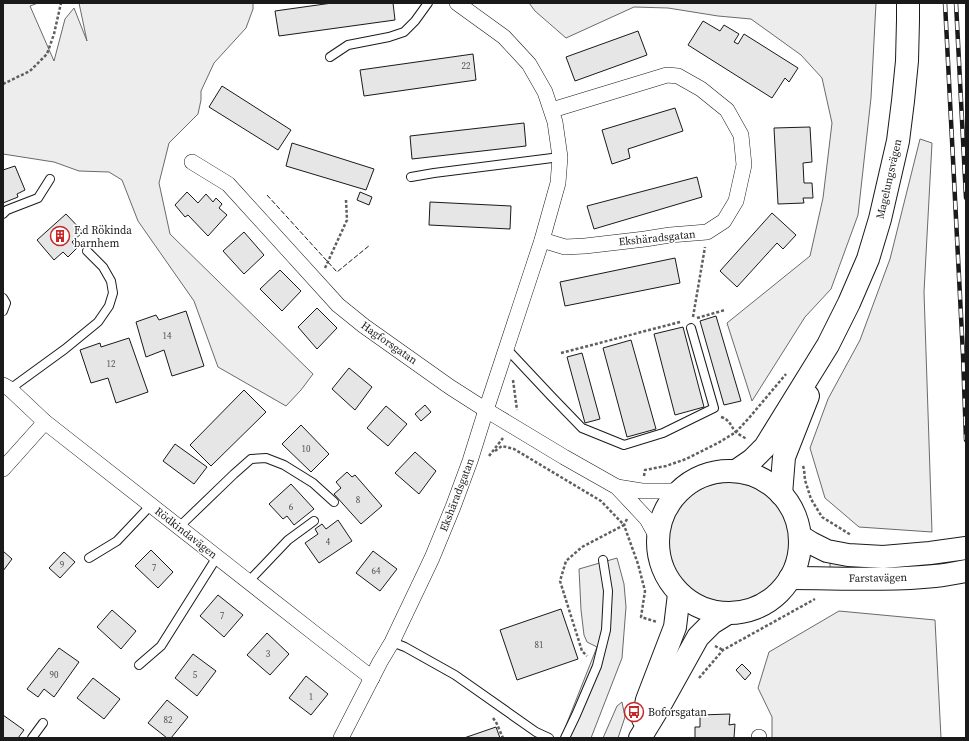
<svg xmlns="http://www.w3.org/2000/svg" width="969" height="741" font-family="'Source Serif 4',serif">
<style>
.built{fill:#ededed;stroke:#6a6a6a}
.building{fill:#e6e6e6;stroke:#1a1a1a}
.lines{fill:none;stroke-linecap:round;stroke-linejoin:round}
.lane-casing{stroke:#1a1a1a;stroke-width:10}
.street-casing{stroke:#1a1a1a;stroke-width:16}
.secondary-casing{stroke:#1a1a1a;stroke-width:24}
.path{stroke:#5f5f5f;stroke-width:2.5;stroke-dasharray:3 2;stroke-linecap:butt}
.lane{stroke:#fff;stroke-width:8}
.street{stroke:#fff;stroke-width:15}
.secondary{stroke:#fff;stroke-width:22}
.rail-casing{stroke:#1a1a1a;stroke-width:4.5}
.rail{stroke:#fff;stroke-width:3;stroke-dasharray:9;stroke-linecap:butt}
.fence{stroke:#1a1a1a;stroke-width:1;stroke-dasharray:5 2;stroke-linecap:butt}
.labels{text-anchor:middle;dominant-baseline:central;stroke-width:3;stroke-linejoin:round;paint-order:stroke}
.number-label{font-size:9px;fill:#4d4d4d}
.street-label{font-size:11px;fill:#1a1a1a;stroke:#fff}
.poi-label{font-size:11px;fill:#1a1a1a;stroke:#fff;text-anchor:start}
</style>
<rect width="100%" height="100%" fill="#fff"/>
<g class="built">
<path d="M 3,3 L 38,3 L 30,6 L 54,61 L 65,19 L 74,8 L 87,41 L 79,3 L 253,3 L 253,9 L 246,28 L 214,63 L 201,91 L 201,100 L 198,114 L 169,143 L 159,183 L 170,234 L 313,374 L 301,390 L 286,406 L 218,367 L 194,301 L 138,221 L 122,180 L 109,172 L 79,171 L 54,162 L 3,154 Z"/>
<path d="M 529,3 L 876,3 L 871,98 L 858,215 L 831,289 L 805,317 L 752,401 L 727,323 L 810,256 L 823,198 L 832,123 L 822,78 L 801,55 L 751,19 L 718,16 L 668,8 L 634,7 L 566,38 L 535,11 Z"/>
<path d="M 920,139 L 932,143 L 924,292 L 932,532 L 859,527 L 825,498 L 810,448 L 828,399 L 860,340 L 890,259 Z"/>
<circle cx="729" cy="543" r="61"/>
<path d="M 617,558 L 624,584 L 626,607 L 622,658 L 591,738 L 561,738 L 597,647 L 587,642 L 584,635 L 581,610 L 579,569 Z"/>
<path d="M 942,559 L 942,566 L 924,569 L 830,568 L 830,562 Z"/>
<path d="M 839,611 L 935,620 L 941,738 L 772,738 L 772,717 L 758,688 L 769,652 Z"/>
<path d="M 622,702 L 625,717 L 618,738 L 603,738 L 617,706 Z"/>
</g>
<g class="building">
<path d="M 332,3 L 393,3 L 395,20 L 279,36 L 275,11 Z"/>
<path d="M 703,21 L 720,31 L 724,25 L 739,34 L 734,42 L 738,44 L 744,34 L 798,68 L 789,82 L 785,78 L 772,98 L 688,45 Z"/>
<path d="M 638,31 L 647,55 L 575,81 L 566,57 Z"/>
<path d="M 473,54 L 476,80 L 364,96 L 360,70 Z"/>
<path d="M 222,86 L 291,130 L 278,150 L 209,107 Z"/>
<path d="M 675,108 L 683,131 L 628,149 L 630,158 L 612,164 L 602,130 Z"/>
<path d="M 524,123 L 526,146 L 412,159 L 410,136 Z"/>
<path d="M 810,127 L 812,162 L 803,163 L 804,183 L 812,183 L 813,198 L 803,198 L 804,203 L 778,204 L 774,128 Z"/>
<path d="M 292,143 L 374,169 L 366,190 L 286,166 Z"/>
<path d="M 15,166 L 25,190 L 17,194 L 18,197 L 3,203 L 3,170 Z"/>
<path d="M 697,177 L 702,197 L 594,229 L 587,206 Z"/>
<path d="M 187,192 L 198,203 L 206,194 L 213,202 L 216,198 L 222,204 L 219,208 L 227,215 L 208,236 L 188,215 L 185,217 L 175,205 Z"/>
<path d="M 360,192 L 372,197 L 369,205 L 357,200 Z"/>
<path d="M 430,202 L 511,206 L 510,229 L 429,225 Z"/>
<path d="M 772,213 L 796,235 L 783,249 L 777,243 L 737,287 L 720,271 Z"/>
<path d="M 66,214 L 83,232 L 72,242 L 77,248 L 68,257 L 63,252 L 54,260 L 37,240 Z"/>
<path d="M 244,232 L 264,255 L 244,274 L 223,251 Z"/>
<path d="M 675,258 L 680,283 L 565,306 L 560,282 Z"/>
<path d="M 280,270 L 301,291 L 282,311 L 260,289 Z"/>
<path d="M 317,308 L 337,328 L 317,349 L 298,327 Z"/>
<path d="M 186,311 L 204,366 L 172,376 L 164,350 L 146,357 L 136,322 L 156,315 L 159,320 Z"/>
<path d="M 716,316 L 741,401 L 724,405 L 700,321 Z"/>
<path d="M 683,327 L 704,407 L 675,415 L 654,334 Z"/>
<path d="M 129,338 L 148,392 L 116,403 L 108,378 L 91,383 L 80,350 L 100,343 L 101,347 Z"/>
<path d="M 631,340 L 656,429 L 627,437 L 603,348 Z"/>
<path d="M 582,353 L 600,419 L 585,423 L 567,357 Z"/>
<path d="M 349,368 L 372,387 L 355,410 L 332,389 Z"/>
<path d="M 244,390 L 266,412 L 211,466 L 190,445 Z"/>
<path d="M 425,405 L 431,412 L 421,421 L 415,414 Z"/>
<path d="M 386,406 L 407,424 L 388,446 L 367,428 Z"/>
<path d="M 301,425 L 329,454 L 311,472 L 282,444 Z"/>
<path d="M 175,444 L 207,467 L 194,484 L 163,461 Z"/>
<path d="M 415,452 L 436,471 L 419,494 L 395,473 Z"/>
<path d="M 347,472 L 352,477 L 355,475 L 382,506 L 361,524 L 334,494 L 341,488 L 336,482 Z"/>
<path d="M 291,484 L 314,509 L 294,525 L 287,516 L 283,519 L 269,504 Z"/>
<path d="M 338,520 L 352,541 L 319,563 L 305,543 L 318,534 L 315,529 L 322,524 L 326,529 Z"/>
<path d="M 151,550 L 173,572 L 158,588 L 135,566 Z"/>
<path d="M 3,551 L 12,559 L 3,571 Z"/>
<path d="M 373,551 L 397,569 L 380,591 L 356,573 Z"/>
<path d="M 64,552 L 75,562 L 60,578 L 49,568 Z"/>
<path d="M 218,595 L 243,615 L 224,637 L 200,616 Z"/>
<path d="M 561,609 L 578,659 L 517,680 L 500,630 Z"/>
<path d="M 112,610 L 136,631 L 121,649 L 97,627 Z"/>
<path d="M 267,633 L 289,654 L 270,675 L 247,655 Z"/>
<path d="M 59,648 L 79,662 L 54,697 L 44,689 L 38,697 L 27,689 Z"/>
<path d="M 193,654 L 216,671 L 197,696 L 175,678 Z"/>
<path d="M 742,664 L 751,673 L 745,680 L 736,670 Z"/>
<path d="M 306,676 L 328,694 L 311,715 L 289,698 Z"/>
<path d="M 93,678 L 120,699 L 104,719 L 77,698 Z"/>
<path d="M 167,700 L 188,717 L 171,738 L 167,738 L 148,723 Z"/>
<path d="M 730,714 L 729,725 L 735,724 L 734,738 L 695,738 L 695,727 L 700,727 L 700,715 Z"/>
<path d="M 3,715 L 24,730 L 18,738 L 3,738 Z"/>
<path d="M 496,727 L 500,738 L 464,738 Z"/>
</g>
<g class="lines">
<defs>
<g id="lane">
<path d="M 330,57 L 348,45 L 389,37 L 404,32 L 415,21 L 428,3"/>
<path d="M 411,177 L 434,173 L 560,157"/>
<path d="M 3,214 L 7,210 L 38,198 L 50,179"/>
<path d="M 3,298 L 6,303 L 3,311"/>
<path d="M 506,348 L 552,397 L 582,428 L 624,445 L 663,433 L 714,408 L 691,328"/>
<path d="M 10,389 L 65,349 L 98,322 L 109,306 L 113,293 L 111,281 L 103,267 L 87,251"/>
<path d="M 179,527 L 234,474 L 251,459 L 266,458 L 284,465 L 313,483 L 334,502"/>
<path d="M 89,558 L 117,541 L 151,505"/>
<path d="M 248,582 L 288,540 L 314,521"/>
<path d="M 392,642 L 405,647 L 455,675 L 536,732 L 549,738"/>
<path d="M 139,665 L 161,646 L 217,557"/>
<path d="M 32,738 L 43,723"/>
<path d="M 565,738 L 576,715 L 597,666 L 606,630 L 608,591 L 603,560"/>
</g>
<g id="street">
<path d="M 192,162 L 228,184 L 338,305 L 364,326 L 450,387 L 486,410 L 564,457 L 617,487 L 647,519 L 657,537"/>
<path d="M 542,240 L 565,247 L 585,246 L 645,239 L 670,235 L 707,232 L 724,221 L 736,201 L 744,165 L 741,135 L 727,110 L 701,89 L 678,76 L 667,75 L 552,110"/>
<path d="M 3,385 L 10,389 L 45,422 L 319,637 L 372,678"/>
<path d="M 3,469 L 45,422"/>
<path d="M 617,487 L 642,491 L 677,491"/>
<path d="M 759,737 L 759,738"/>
<path d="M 341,738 L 380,662 L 392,642 L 432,558 L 453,507 L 470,461 L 486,410 L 542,240 L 558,183 L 560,157 L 555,122 L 545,92 L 529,64 L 504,37 L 457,3"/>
</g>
<g id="secondary">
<path d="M 736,471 L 752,460 L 765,447 L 828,345 L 849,303 L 868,259 L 880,219 L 898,141 L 903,101 L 907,61 L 908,20 L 908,3"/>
<circle cx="729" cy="542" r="71"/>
<path d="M 781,494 L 784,457 L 808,396"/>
<path d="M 800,536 L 811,543 L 827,551 L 848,555 L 883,557 L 930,553 L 966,548"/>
<path d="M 790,578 C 838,578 887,581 935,576 C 946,575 956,573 966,571"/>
<path d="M 643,719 L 647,700 L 675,627 L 679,594"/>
<path d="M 640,738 L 659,707 L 698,637 L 712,623 L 728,613"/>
</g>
</defs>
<use href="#lane" class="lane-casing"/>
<use href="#street" class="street-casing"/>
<use href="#secondary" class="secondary-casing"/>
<g class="path">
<path d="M 3,84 L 30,71 L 47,54 L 54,34 L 61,3"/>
<path d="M 325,268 L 347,220 L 346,200"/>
<path d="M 693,317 L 705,247"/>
<path d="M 697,318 L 725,310"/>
<path d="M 561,353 L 680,322"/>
<path d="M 513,380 L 517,410"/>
<path d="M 721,417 C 730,420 730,425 735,431 C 738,434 743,437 747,439"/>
<path d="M 495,451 L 502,446 L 514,449 L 601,501 L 624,525 L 582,547 L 566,561 L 560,581 L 582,651 L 587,656"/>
<path d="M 489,456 L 503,438"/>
<path d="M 803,466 L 804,469 L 805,480 L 811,499 L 822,517 L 851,535"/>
<path d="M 644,476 L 645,470 L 666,466 L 686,459 L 718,443 L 736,432 L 749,418 L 786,374"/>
<path d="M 627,519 L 624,525 L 638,564 L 645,591 L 641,617 L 657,622"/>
<path d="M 715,646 L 723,650"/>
<path d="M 699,678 L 723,650 L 815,599"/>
<path d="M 493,718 L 496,722 L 503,738"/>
</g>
<use href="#lane" class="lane"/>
<use href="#street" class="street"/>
<use href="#secondary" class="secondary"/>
<defs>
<g id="rail">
<path d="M 945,3 L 963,355 L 966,440"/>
<path d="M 956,3 L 966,198"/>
</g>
</defs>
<use href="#rail" class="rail-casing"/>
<use href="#rail" class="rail"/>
<path class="fence" d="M 267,195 L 337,272 L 370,245"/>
</g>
<defs>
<symbol id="building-ring" viewBox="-11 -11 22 22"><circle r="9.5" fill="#fff" stroke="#c62828" stroke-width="1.5"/><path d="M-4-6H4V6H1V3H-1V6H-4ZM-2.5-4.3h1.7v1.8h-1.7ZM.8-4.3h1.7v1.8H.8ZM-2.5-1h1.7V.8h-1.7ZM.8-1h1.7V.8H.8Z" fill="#c62828"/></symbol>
<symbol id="bus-ring" viewBox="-11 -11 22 22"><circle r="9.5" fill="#fff" stroke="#c62828" stroke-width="1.5"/><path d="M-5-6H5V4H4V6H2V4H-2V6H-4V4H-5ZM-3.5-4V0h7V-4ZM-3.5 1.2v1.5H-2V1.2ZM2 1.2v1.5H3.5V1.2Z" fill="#c62828"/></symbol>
</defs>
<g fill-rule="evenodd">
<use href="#building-ring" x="49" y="225" width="22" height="22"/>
<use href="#bus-ring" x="623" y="701" width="22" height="22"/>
</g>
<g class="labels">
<g class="number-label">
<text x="466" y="66">22</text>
<text x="167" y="336">14</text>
<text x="111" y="364">12</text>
<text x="306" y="449">10</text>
<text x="358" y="500">8</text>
<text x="291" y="507">6</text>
<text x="328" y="542">4</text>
<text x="62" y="565">9</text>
<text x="154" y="568">7</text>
<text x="376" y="571">64</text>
<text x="222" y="616">7</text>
<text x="539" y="645">81</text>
<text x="268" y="654">3</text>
<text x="54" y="675">90</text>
<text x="195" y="675">5</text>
<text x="311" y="697">1</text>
<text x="168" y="720">82</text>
</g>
<g class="street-label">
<text transform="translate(889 179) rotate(-77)">Magelungsvägen</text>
<text transform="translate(657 238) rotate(-6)">Ekshäradsgatan</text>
<text transform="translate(389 343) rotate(35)">Hagforsgatan</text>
<text transform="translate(457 495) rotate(-69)">Ekshäradsgatan</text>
<text transform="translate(186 533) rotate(38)">Rödkindavägen</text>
<text transform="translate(878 578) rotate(-1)">Farstavägen</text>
</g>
<g class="poi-label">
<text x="74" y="230">F.d Rökinda<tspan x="74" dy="13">barnhem</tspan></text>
<text x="648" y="712">Boforsgatan</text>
</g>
</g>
<rect width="969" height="741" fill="none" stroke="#1a1a1a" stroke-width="8"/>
</svg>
